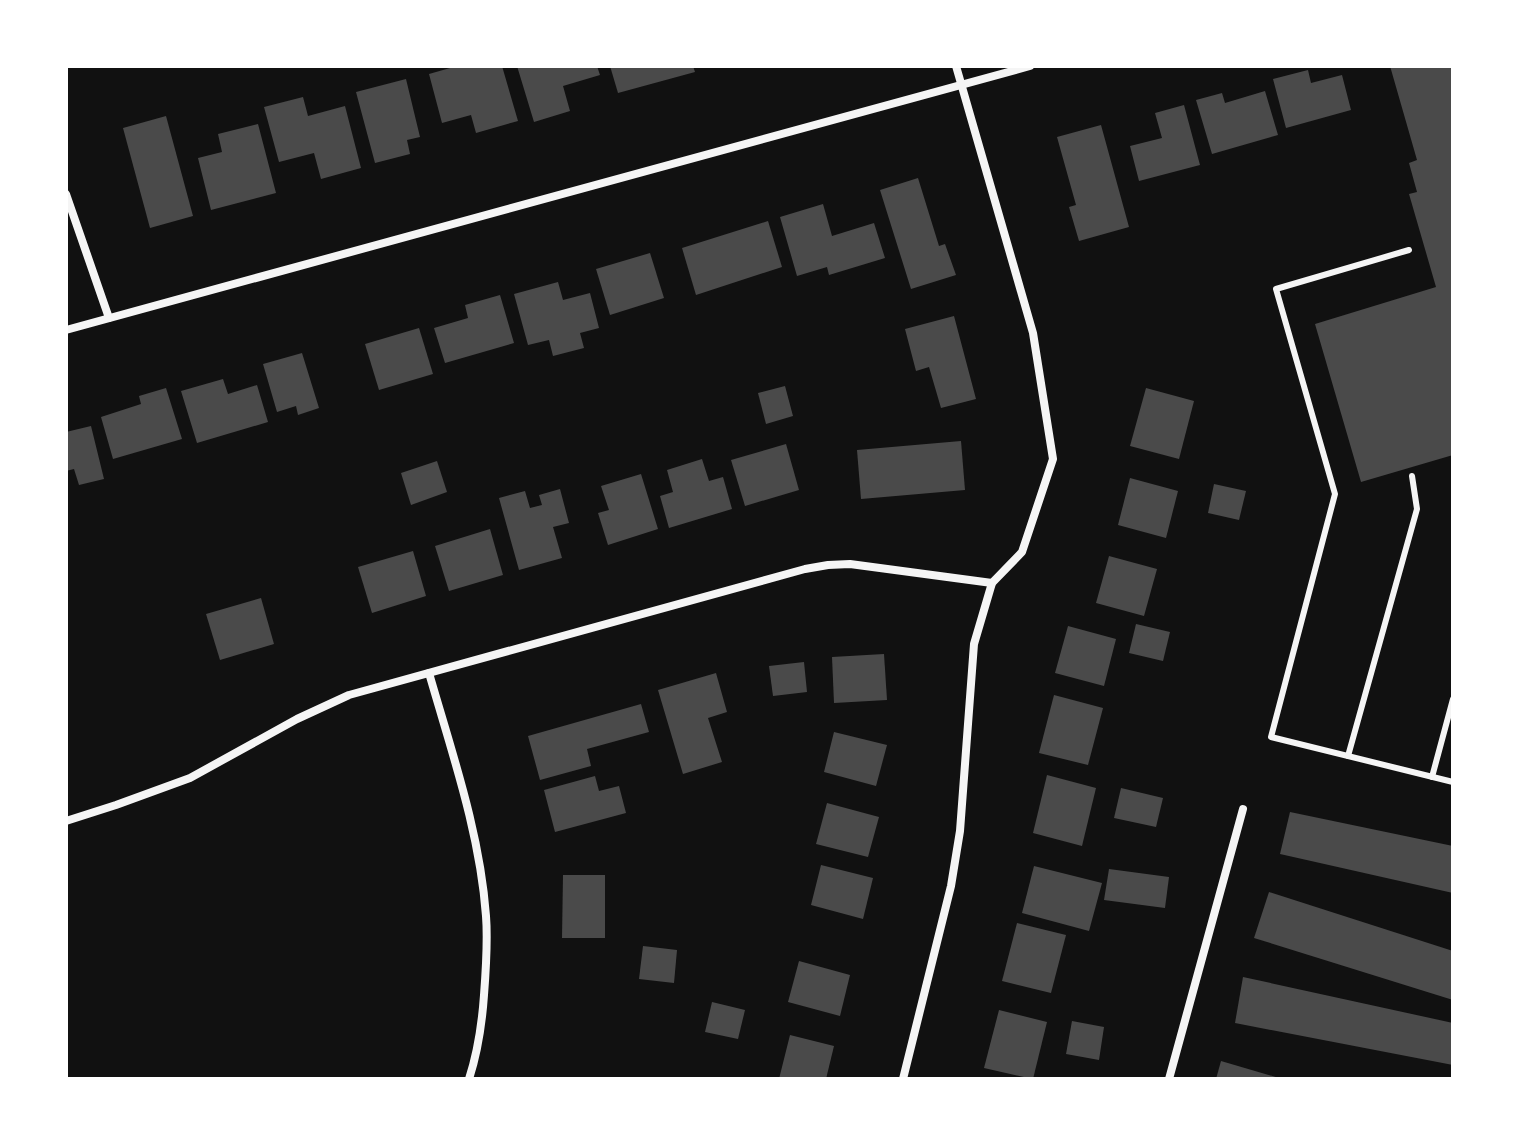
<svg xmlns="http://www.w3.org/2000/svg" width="1519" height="1145" font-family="Signika,sans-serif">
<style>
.building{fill:#4a4a4a}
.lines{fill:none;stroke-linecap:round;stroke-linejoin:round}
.service{stroke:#f5f5f5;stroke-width:6}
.minor{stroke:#f5f5f5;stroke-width:8}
</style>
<rect width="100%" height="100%" fill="#111"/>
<g class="building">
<path d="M 457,66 L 502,66 L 518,121 L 476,133 L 471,115 L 442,123 L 429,74 Z"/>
<path d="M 517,66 L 597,66 L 600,75 L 563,86 L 570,111 L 534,122 Z"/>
<path d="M 610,66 L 693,66 L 695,72 L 618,93 Z"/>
<path d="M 1390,66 L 1453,66 L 1453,455 L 1361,482 L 1315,324 L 1436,287 L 1409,194 L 1417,192 L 1409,163 L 1417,160 Z"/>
<path d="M 1308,70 L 1311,83 L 1342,75 L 1351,110 L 1286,128 L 1273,79 Z"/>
<path d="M 406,79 L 420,137 L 407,140 L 410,154 L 375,163 L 356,92 Z"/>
<path d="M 1265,91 L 1278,135 L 1212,154 L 1196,100 L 1222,93 L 1225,103 Z"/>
<path d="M 303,97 L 308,116 L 345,106 L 361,168 L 321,179 L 314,153 L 279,162 L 264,107 Z"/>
<path d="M 1184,105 L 1200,165 L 1139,181 L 1130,146 L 1162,138 L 1155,113 Z"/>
<path d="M 166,116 L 193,216 L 150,228 L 123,128 Z"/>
<path d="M 258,124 L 276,193 L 211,210 L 198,158 L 222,152 L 218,134 Z"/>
<path d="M 1101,125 L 1129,227 L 1079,241 L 1069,207 L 1076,205 L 1057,137 Z"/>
<path d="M 918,178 L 939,246 L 945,244 L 956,275 L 911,289 L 880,190 Z"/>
<path d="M 823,204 L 832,236 L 874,223 L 885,258 L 829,275 L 827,267 L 797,276 L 780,217 Z"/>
<path d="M 768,221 L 782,267 L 696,295 L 682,248 Z"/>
<path d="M 650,253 L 664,298 L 610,315 L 596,269 Z"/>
<path d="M 558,282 L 563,300 L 590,293 L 599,328 L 580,333 L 584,348 L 553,356 L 549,340 L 528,345 L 514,294 Z"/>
<path d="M 500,295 L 514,343 L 445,363 L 434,328 L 468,318 L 465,305 Z"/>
<path d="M 954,316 L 976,399 L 941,408 L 929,367 L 916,371 L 905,329 Z"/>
<path d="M 419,328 L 433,374 L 379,390 L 365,344 Z"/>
<path d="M 302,353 L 319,408 L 298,415 L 296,406 L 277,412 L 263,364 Z"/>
<path d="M 223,379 L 228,394 L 257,385 L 268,422 L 197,443 L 181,391 Z"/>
<path d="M 785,386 L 793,416 L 766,424 L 758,393 Z"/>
<path d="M 166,388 L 182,439 L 113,459 L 101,417 L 141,404 L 139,396 Z"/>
<path d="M 1146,388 L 1194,401 L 1179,459 L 1130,446 Z"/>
<path d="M 91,426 L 104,479 L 79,485 L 74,469 L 66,471 L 66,432 Z"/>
<path d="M 961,441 L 965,490 L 861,499 L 857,450 Z"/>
<path d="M 786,444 L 799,490 L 745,506 L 731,460 Z"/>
<path d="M 702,459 L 709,481 L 723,477 L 732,509 L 669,528 L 660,496 L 673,492 L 667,470 Z"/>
<path d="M 437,461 L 447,492 L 411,505 L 401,473 Z"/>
<path d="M 641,474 L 658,529 L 608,545 L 598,513 L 609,510 L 601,486 Z"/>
<path d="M 1130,478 L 1178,491 L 1166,538 L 1118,525 Z"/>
<path d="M 1214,484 L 1246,491 L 1239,520 L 1208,513 Z"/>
<path d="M 560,489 L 569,523 L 553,527 L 562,558 L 519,570 L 499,498 L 525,491 L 530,508 L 542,505 L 539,495 Z"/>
<path d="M 490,529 L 503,575 L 449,591 L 435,546 Z"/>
<path d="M 413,551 L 426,596 L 372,613 L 358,567 Z"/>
<path d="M 1109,556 L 1157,569 L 1144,616 L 1096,603 Z"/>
<path d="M 261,598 L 274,644 L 220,660 L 206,614 Z"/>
<path d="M 1136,624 L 1170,632 L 1163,661 L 1129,653 Z"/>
<path d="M 1068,626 L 1116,639 L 1104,686 L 1055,673 Z"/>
<path d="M 884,654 L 887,700 L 834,703 L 832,657 Z"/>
<path d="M 804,662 L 807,692 L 773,696 L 769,666 Z"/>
<path d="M 716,673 L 727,712 L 708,718 L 722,762 L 683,774 L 658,690 Z"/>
<path d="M 1054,695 L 1103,708 L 1088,765 L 1039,753 Z"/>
<path d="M 641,704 L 649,732 L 587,749 L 591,766 L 540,780 L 528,736 Z"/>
<path d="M 834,732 L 887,745 L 876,786 L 824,772 Z"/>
<path d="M 1047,775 L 1096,788 L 1082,846 L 1033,833 Z"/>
<path d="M 595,776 L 599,791 L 619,786 L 626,813 L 555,832 L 544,790 Z"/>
<path d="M 1121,788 L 1163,798 L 1156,827 L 1114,818 Z"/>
<path d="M 827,803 L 879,817 L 868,857 L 816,844 Z"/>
<path d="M 1290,812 L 1453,846 L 1453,893 L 1280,854 Z"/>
<path d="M 821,865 L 873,878 L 863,919 L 811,905 Z"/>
<path d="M 1034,866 L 1102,883 L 1089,931 L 1022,913 Z"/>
<path d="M 1109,869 L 1169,877 L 1165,908 L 1104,900 Z"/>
<path d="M 563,875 L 605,875 L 605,938 L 562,938 Z"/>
<path d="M 1269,892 L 1453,951 L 1453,1000 L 1254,938 Z"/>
<path d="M 1017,923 L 1066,935 L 1051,993 L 1002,981 Z"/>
<path d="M 643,946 L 677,950 L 674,983 L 639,979 Z"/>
<path d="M 799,961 L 850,975 L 840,1016 L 788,1002 Z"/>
<path d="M 1243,977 L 1453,1023 L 1453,1065 L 1235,1023 Z"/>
<path d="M 712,1002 L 745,1010 L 738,1039 L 705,1032 Z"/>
<path d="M 999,1010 L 1047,1022 L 1033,1079 L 984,1068 Z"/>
<path d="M 1072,1021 L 1104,1027 L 1099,1060 L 1066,1054 Z"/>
<path d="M 790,1035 L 834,1046 L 826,1079 L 779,1079 Z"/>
<path d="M 1221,1061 L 1279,1078 L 1279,1079 L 1216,1079 Z"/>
</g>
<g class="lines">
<g class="service">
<path d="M 1409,250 L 1276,289 L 1335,494 L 1271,737 L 1453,782"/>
<path d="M 1348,756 L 1417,509 L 1412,476"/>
<path d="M 1432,777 L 1453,699"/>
</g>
<g class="minor">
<path d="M 66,194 L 109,318"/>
<path d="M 66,330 L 1030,66"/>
<path d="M 429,673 C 452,753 480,833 486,916 C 488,942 486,969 484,995 C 482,1024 478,1051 469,1079"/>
<path d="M 66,821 L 116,805 L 190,778 L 297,719 L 349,695 L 805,569 L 828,565 L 850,564 L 992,583"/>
<path d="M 903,1079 L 951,886 L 960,831 L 974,644 L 992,583 L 1022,552 L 1053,459 L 1033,333 L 956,66"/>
<path d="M 1169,1079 L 1243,809"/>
</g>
</g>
<rect width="1519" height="1145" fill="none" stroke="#ffffff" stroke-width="136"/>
</svg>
